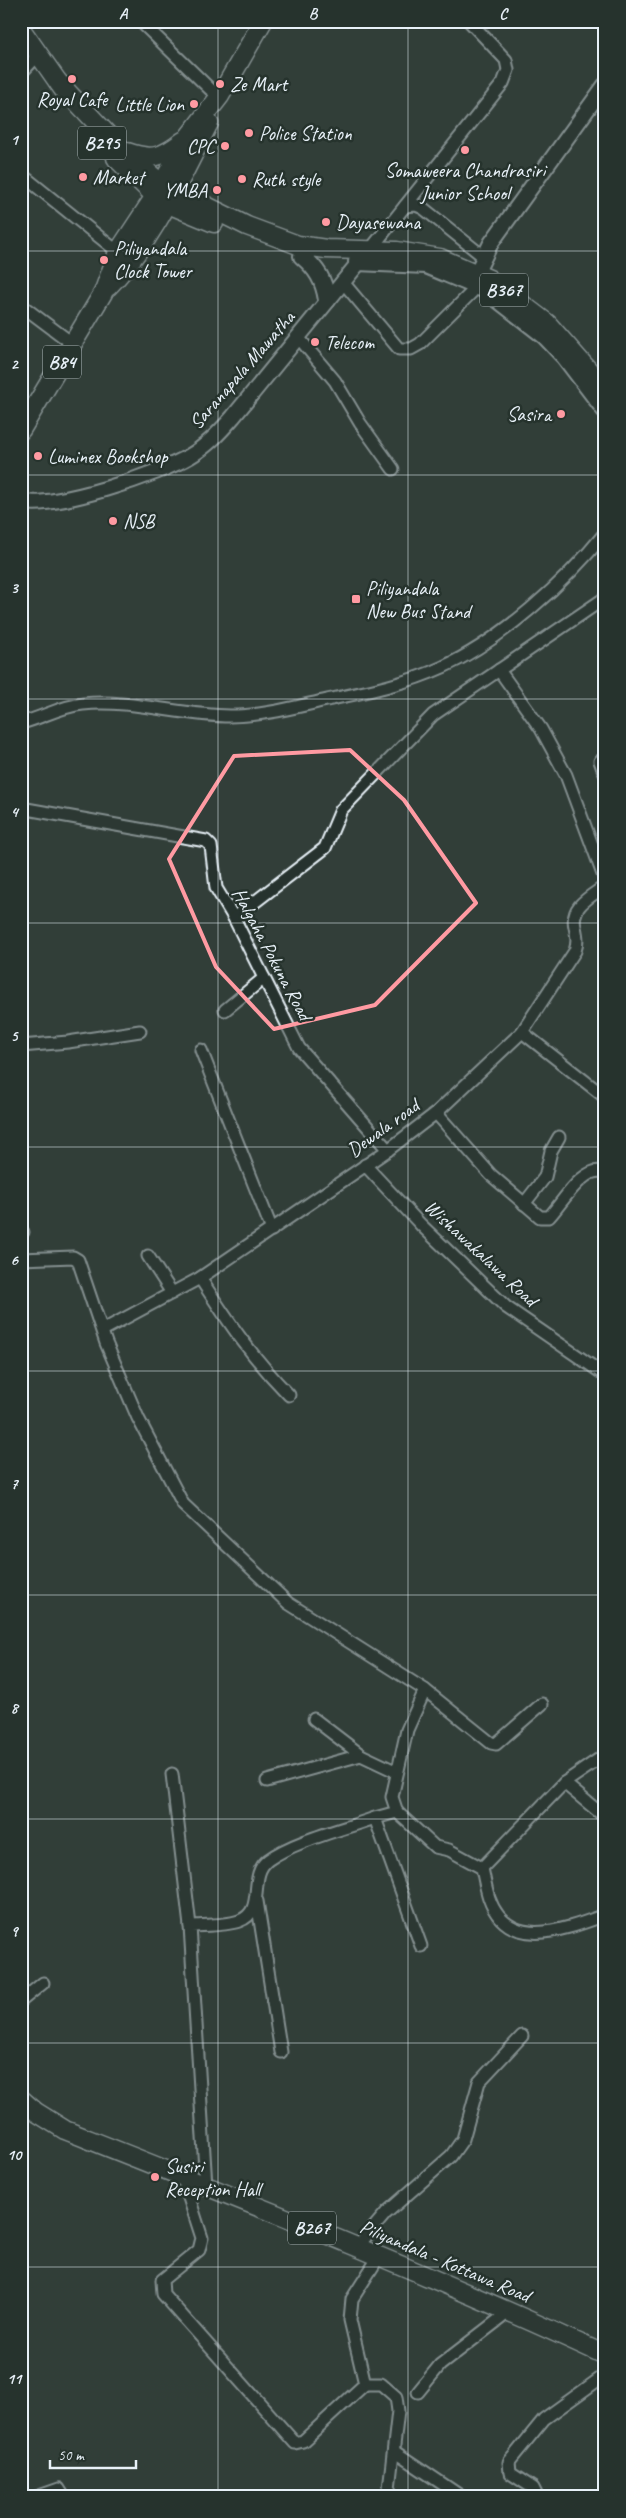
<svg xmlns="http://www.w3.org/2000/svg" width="626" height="2518" font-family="Caveat,sans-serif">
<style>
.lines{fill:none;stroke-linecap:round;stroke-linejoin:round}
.minor-casing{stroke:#e8f1f8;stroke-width:15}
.tertiary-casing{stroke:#e8f1f8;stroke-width:18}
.secondary-casing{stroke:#e8f1f8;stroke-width:20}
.primary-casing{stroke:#e8f1f8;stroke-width:21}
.minor{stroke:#26332d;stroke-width:11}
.tertiary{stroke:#26332d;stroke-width:14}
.secondary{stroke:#26332d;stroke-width:16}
.primary{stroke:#26332d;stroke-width:18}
.marked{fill:none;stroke:#ff9aa2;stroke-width:4;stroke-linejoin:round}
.grid{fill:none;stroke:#e8f1f8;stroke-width:1;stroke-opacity:0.55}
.poi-dot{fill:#ff9aa2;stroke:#26332d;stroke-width:2}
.labels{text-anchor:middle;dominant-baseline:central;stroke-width:5;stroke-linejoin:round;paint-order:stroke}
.shield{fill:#26332d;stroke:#aeb8bb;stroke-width:1}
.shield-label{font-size:19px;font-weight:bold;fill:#e8f1f8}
.poi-label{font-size:20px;fill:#e8f1f8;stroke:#26332d;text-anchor:start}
.street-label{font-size:20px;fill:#e8f1f8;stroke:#26332d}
.neatline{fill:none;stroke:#e8f1f8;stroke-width:2}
.grid-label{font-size:16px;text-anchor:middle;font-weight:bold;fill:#e8f1f8}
</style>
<rect width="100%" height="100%" fill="#323e39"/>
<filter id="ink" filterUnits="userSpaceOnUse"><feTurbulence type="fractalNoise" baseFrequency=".02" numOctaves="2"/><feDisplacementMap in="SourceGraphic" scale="10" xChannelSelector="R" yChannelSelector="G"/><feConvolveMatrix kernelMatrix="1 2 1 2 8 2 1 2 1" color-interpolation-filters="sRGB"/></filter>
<g filter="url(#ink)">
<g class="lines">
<defs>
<g id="minor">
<path d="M 140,21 L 210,89 L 220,96"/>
<path d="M 21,73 L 39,54"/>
<path d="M 21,174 L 118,252"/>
<path d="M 405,206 L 416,205 L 423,208 L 484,257"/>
<path d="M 370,250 L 503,83 L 508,70 L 506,60 L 469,21"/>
<path d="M 342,281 L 399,349 L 411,349 L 420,344 L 477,287"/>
<path d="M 21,305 L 73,344"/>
<path d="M 298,337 L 335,381 L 360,423 L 393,469"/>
<path d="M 499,670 L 541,729 L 566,775 L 605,880"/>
<path d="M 21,723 C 42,718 61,706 83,704 C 132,699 181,716 230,716 C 263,716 295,707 327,700 C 366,692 406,684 443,667 C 500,641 566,582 605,533"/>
<path d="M 600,761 L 605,774"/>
<path d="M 21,808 L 206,841 L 211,846 L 216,888 L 234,918 L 299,1048 L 388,1150"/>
<path d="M 234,918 L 325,848 L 341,810 L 433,715 L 605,598"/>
<path d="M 225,1010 L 264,978"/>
<path d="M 522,1032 L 605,1097"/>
<path d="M 21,1046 L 68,1042 L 140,1031"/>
<path d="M 201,1050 L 272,1230"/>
<path d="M 436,1113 L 491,1175 L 540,1217 L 549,1217 C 561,1205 585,1162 605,1173"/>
<path d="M 365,1165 L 421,1225 L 506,1307 L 605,1375"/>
<path d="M 524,1204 L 545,1177 L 551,1151 L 559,1137"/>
<path d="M 21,1232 L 23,1232"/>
<path d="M 148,1256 L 172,1293"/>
<path d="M 21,1259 L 73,1257 L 78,1260 L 106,1343 L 138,1418 L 183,1504 L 288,1603 L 425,1690 L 491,1743 L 496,1744 L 542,1704"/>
<path d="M 200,1278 C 229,1323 251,1356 289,1395"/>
<path d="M 103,1330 L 200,1278 L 388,1150 L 436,1113 L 522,1032 L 575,951 C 578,942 577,936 575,927 C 570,906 590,897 605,886"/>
<path d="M 425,1690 L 407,1730 L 392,1797 L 397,1812 L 435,1847 L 449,1850 L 482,1868 C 484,1878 486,1889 489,1898 C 508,1953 566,1929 605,1915"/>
<path d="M 314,1719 L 361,1755"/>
<path d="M 172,1774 L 190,1926"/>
<path d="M 267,1781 L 361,1755 L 397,1772"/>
<path d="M 564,1783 L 605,1817"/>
<path d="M 397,1812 L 375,1818 L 421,1946"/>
<path d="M 482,1868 L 564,1783 L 605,1755"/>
<path d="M 257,1901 L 281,2052"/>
<path d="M 21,2001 L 43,1983"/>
<path d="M 182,2176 L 202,2238 L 199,2250 L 162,2280 L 163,2294 L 295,2443 L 303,2441 L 365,2384"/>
<path d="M 206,2186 L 190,1926 C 205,1925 225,1926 239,1921 C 267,1911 247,1876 268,1860 C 294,1841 344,1829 375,1818"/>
<path d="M 358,2246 L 386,2213 L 451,2156 L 463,2139 L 479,2082 L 522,2036"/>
<path d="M 380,2255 L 352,2299 L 350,2320 L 365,2384 L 381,2384 L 396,2397 L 398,2411 L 388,2497"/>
<path d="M 418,2392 L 440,2365 L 510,2311"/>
<path d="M 395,2452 L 462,2497"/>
<path d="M 36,2497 L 59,2489 L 64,2497"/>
<path d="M 534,2497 L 536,2494 L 533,2488 L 510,2473 L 509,2462 L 544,2419 L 605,2375"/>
</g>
<g id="tertiary">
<path d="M 476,274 L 491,243 L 605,85"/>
<path d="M 21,501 C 51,511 162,473 190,456 C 207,446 220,432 233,417 L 365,255"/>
</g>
<g id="secondary">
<path d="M 302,256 C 317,269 324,280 327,300"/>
<path d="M 357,262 L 426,265 L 486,290 L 545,336 L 564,356 L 605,410"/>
</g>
<g id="primary">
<path d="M 21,29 L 65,92"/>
<path d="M 58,82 L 122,150 L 162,184 L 247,226 L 298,245 L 326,249 L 397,251 L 440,258 L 489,279 L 547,323 L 605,389"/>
<path d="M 127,152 C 152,161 163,157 183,141"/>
<path d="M 116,158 L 155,196 L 168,204 L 214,223"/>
<path d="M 108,287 C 153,241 180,180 209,123"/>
<path d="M 21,430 L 103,293 L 118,252 L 155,196 L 189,136 L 220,96 L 263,21"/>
<path d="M 21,2099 L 36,2112 L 65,2130 C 247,2202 428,2273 605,2355"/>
</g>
</defs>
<use href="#minor" class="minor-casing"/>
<use href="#tertiary" class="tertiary-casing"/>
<use href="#secondary" class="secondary-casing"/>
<use href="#primary" class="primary-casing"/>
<use href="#minor" class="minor"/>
<use href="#tertiary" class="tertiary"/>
<use href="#secondary" class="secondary"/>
<use href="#primary" class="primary"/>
</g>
</g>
<path d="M0 0H626V2518H0ZM 350,750 L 404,800 L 476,903 L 375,1005 L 274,1029 L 216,967 L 169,859 L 234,756 Z" fill="#323e39" fill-opacity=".55" fill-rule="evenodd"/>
<path class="marked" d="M 350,750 L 404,800 L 476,903 L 375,1005 L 274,1029 L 216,967 L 169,859 L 234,756 Z"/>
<path class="grid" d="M 218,21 L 218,2497M 408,21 L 408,2497M 21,251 L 605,251M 21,475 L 605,475M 21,699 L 605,699M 21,923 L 605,923M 21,1147 L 605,1147M 21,1371 L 605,1371M 21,1595 L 605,1595M 21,1819 L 605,1819M 21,2043 L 605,2043M 21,2267 L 605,2267"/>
<g class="poi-dot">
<circle cx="72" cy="79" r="5"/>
<circle cx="220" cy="84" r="5"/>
<circle cx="194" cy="104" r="5"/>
<circle cx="249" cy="133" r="5"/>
<circle cx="225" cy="146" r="5"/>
<circle cx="465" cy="150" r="5"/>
<circle cx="83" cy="177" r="5"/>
<circle cx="242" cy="179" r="5"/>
<circle cx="217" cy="190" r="5"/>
<circle cx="326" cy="222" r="5"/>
<circle cx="104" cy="260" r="5"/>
<circle cx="315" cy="342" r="5"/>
<circle cx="561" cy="414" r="5"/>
<circle cx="38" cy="456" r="5"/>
<circle cx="113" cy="521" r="5"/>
<rect x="351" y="594" width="10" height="10" rx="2.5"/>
<circle cx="155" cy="2177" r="5"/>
</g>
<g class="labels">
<g class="shield">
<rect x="78" y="126.5" width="48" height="33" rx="4"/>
<rect x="480" y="273.5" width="48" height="33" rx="4"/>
<rect x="43" y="345.5" width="38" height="33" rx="4"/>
<rect x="288" y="2211.5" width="48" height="33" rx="4"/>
</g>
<g class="shield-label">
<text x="102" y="143">B295</text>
<text x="504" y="290">B367</text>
<text x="62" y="362">B84</text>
<text x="312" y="2228">B267</text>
</g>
<g class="poi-label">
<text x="230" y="84">Ze Mart</text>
<text x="72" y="99" text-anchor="middle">Royal Cafe</text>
<text x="184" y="104" text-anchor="end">Little Lion</text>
<text x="259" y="133">Police Station</text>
<text x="215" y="146" text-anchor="end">CPC</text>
<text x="465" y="170" text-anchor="middle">Somaweera Chandrasiri<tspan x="465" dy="23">Junior School</tspan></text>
<text x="93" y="177">Market</text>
<text x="252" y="179">Ruth style</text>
<text x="207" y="190" text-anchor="end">YMBA</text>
<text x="336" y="222">Dayasewana</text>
<text x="114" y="248">Piliyandala<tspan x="114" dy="23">Clock Tower</tspan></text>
<text x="325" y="342">Telecom</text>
<text x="551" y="414" text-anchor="end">Sasira</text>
<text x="48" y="456">Luminex Bookshop</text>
<text x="123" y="521">NSB</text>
<text x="366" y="588">Piliyandala<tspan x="366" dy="23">New Bus Stand</tspan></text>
<text x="165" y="2166">Susiri<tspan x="165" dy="23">Reception Hall</tspan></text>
</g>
<g class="street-label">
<text transform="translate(242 370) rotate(-49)">Saranapala Mawatha</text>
<text transform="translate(272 954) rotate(62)">Halgaha Pokuna Road</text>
<text transform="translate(383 1128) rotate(-36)">Dewala road</text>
<text transform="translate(481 1253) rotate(43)">Wishawakalawa Road</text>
<text transform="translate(445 2261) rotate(23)">Piliyandala - Kottawa Road</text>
</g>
</g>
<rect width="626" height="2518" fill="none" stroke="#26332d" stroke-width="55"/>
<path d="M50 2460v8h86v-8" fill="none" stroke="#e8f1f8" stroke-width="2.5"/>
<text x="58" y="2460" font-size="15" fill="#e8f1f8" stroke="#26332d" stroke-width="4" paint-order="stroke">50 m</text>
<rect x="28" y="28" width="570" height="2462" class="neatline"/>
<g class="grid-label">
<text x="123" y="19">A</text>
<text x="313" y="19">B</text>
<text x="503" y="19">C</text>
<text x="14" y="145">1</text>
<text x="14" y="369">2</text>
<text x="14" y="593">3</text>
<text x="14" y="817">4</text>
<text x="14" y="1041">5</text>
<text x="14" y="1265">6</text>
<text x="14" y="1489">7</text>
<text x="14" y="1713">8</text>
<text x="14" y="1936">9</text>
<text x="14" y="2160">10</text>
<text x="14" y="2384">11</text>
</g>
</svg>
